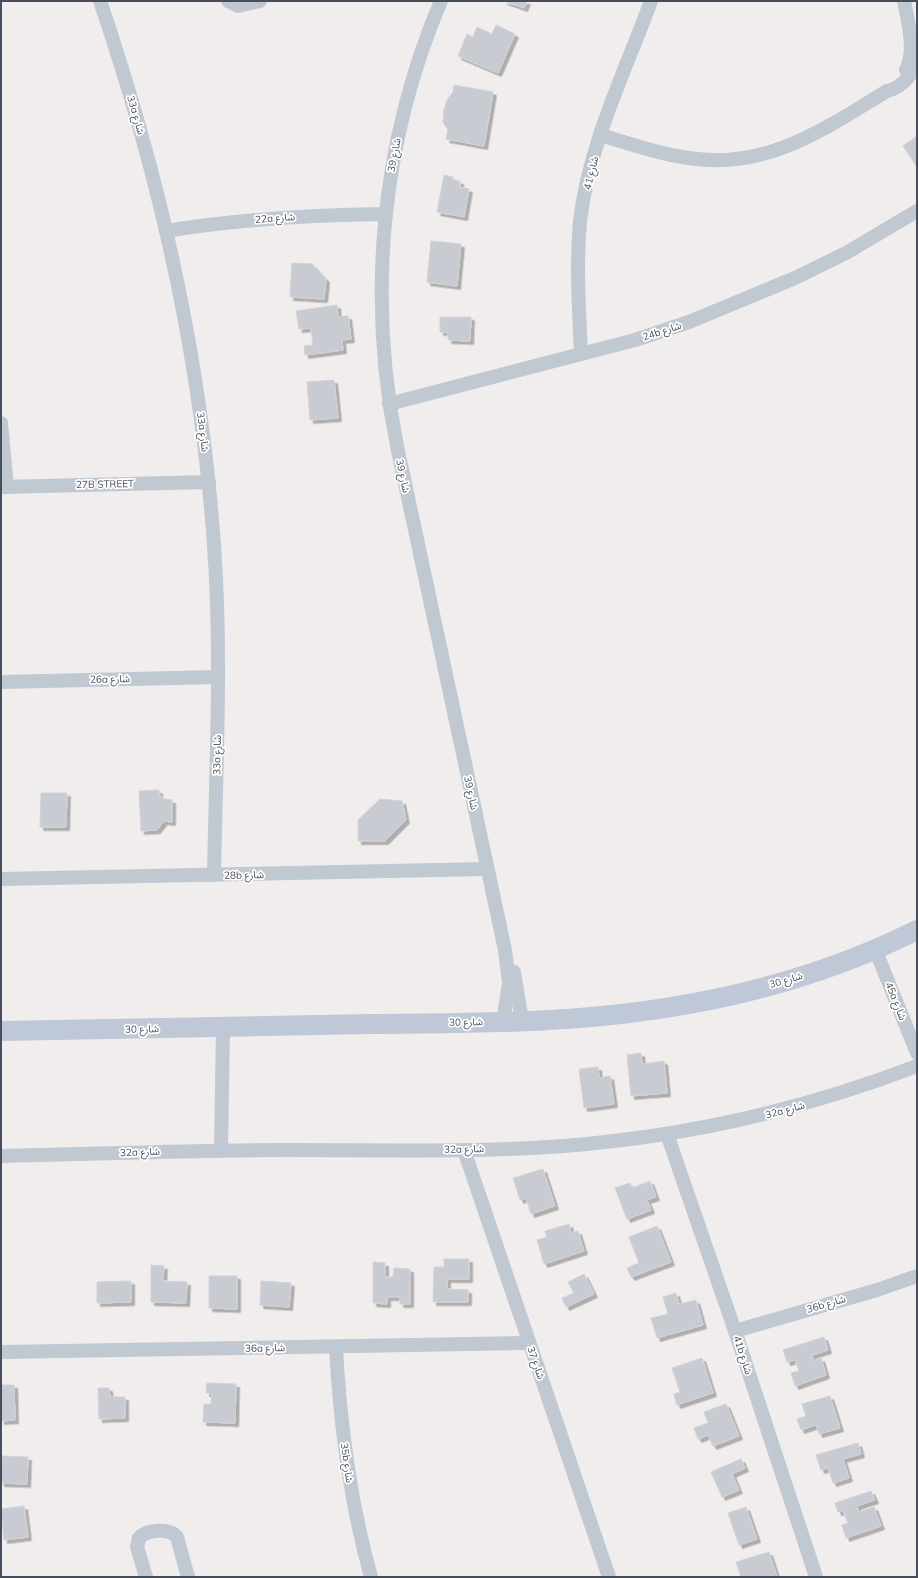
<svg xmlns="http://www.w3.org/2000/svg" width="918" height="1578" font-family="Mulish,'Noto Sans Arabic',sans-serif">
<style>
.building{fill:#c9cbd3;stroke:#d0d2d9;filter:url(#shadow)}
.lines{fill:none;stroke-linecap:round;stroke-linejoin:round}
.street{stroke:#c0c8d2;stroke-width:14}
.secondary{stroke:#bfc8d6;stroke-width:20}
.labels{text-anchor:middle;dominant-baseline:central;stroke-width:3.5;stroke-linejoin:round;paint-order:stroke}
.street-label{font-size:10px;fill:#454e5a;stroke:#fff}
</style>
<defs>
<filter id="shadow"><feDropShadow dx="3.5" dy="3.5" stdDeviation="0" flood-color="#0004"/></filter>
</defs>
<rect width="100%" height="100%" fill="#f0edec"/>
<g class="building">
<path d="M 504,1 L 527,1 L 524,8 Z"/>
<path d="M 496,25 L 515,34 L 498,73 L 458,56 L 467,34 L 473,37 L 477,27 L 492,34 Z"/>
<path d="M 454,85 L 493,92 L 484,146 L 446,139 L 448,130 L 443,122 L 444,109 L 447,100 L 453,92 Z"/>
<path d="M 917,136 L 917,167 L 903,146 Z"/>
<path d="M 444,175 L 453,177 L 452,180 L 460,181 L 460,187 L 469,189 L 464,217 L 437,212 Z"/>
<path d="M 431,241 L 461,244 L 457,286 L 427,282 Z"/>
<path d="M 292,263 L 312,264 L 326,279 L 324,299 L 290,297 Z"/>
<path d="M 337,305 L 338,317 L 348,316 L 351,339 L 342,340 L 343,350 L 305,355 L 304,346 L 313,345 L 311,328 L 299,329 L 296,311 Z"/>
<path d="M 440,317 L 471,317 L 470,341 L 448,340 L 448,332 L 440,332 Z"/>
<path d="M 334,380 L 338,418 L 310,420 L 307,382 Z"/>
<path d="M 159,790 L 159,794 L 164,799 L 172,800 L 172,822 L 164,821 L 157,830 L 141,831 L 139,791 Z"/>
<path d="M 41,793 L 67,793 L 66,827 L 40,827 Z"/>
<path d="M 380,799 L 402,801 L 406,820 L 385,841 L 358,841 L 358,820 Z"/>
<path d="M 641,1053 L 642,1064 L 664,1061 L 667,1093 L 631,1096 L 627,1055 Z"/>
<path d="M 598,1067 L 599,1078 L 610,1076 L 614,1104 L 584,1108 L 579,1069 Z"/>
<path d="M 543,1169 L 555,1206 L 531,1214 L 526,1198 L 520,1200 L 513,1178 Z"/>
<path d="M 650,1181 L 656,1197 L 647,1200 L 651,1210 L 627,1219 L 615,1188 L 630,1183 L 632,1188 Z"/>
<path d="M 569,1224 L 571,1233 L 578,1231 L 584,1251 L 544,1264 L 537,1240 L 547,1237 L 545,1231 Z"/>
<path d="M 657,1226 L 671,1262 L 631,1277 L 627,1268 L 639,1263 L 629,1237 Z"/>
<path d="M 444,1259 L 469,1259 L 469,1279 L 447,1279 L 447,1289 L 468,1290 L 468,1302 L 433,1302 L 434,1267 L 444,1267 Z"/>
<path d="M 373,1262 L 385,1263 L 385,1277 L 393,1277 L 394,1268 L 410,1269 L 410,1304 L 400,1304 L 400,1297 L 387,1297 L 387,1304 L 373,1303 Z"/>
<path d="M 151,1265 L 164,1266 L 163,1281 L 187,1282 L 186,1303 L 151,1302 Z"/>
<path d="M 584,1274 L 594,1294 L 566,1307 L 562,1298 L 574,1293 L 568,1282 Z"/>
<path d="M 209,1276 L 237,1276 L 237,1309 L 209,1308 Z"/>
<path d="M 131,1281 L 131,1302 L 97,1303 L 97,1282 Z"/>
<path d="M 261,1281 L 291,1283 L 289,1307 L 260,1305 Z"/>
<path d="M 676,1293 L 679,1304 L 696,1300 L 703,1325 L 657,1338 L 651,1318 L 668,1314 L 663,1297 Z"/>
<path d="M 824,1337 L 828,1350 L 812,1355 L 814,1361 L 821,1358 L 826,1375 L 795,1386 L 791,1373 L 799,1371 L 795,1360 L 787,1362 L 783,1350 Z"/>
<path d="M 702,1358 L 713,1393 L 677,1405 L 674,1394 L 680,1392 L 672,1368 Z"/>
<path d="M 207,1383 L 236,1384 L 235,1423 L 203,1422 L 204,1404 L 211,1404 L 212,1393 L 206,1393 Z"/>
<path d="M 1,1385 L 14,1385 L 15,1420 L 1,1421 Z"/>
<path d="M 98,1388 L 109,1388 L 110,1397 L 125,1397 L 125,1418 L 99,1419 Z"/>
<path d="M 830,1396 L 840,1428 L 819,1434 L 816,1425 L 801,1430 L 797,1419 L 806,1416 L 802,1404 Z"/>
<path d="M 726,1404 L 739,1436 L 713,1446 L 708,1435 L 698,1439 L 694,1428 L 708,1423 L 704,1412 Z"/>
<path d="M 858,1443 L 861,1454 L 843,1459 L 849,1478 L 833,1483 L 828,1468 L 821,1470 L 816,1455 Z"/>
<path d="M 1,1456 L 28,1457 L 27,1484 L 1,1483 Z"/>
<path d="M 741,1459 L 745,1468 L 732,1474 L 739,1490 L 722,1497 L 711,1472 Z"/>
<path d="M 871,1491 L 875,1500 L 857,1506 L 859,1512 L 874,1507 L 881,1526 L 846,1538 L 842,1525 L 848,1523 L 843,1511 L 838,1512 L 835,1503 Z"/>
<path d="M 24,1506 L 28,1537 L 4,1540 L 1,1509 Z"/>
<path d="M 746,1507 L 757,1539 L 739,1545 L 728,1513 Z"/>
<path d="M 769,1552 L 777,1577 L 741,1577 L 736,1562 Z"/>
</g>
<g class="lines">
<g class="street">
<path d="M 100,1 C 160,177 201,360 214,545 C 222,655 216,765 214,875"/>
<path d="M 228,1 L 238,6 L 260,1"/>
<path d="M 441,1 C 381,142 367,296 397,446 L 505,950 L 509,983 L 503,1022"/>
<path d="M 904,1 C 908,22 916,50 906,70"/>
<path d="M 600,135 C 632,144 664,156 697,159 C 771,168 827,127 887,91 C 902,88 913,74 917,60"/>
<path d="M 166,231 C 239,219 311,215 385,214"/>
<path d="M 581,354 C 579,310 576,265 580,221 C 589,144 625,72 651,1"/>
<path d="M 389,404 L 635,340 L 689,322 L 795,278 L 846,253 L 917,211"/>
<path d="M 1,423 L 7,487"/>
<path d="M 1,487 L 209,482"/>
<path d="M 1,682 L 218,677"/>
<path d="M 1,879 L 487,869"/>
<path d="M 875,949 L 917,1053"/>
<path d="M 514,972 L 522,1021"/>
<path d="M 667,1134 L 735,1331 L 816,1577"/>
<path d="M 221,1150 L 223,1027"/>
<path d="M 464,1150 L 609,1577"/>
<path d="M 1,1156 C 97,1154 193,1150 290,1150 C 370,1150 451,1152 532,1148 C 666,1141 792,1114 917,1066"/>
<path d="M 735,1331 L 877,1290 L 917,1276"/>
<path d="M 336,1347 C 340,1425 350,1501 371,1577"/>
<path d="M 1,1352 L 529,1343"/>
<path d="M 146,1577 L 137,1547 L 139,1538 C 147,1529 170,1528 177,1537 L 188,1577"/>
</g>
<path class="secondary" d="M 1,1031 C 124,1029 247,1027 370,1024 C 435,1023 501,1024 566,1019 C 686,1011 809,984 917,930"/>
</g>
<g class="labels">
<g class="street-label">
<text transform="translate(136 115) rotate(74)">33a شارع</text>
<text transform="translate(394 155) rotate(-79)">شارع 39</text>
<text transform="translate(591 173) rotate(-76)">شارع 41</text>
<text transform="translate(275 218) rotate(-4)">22a شارع</text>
<text transform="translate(662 331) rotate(-18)">24b شارع</text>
<text transform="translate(203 432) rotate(83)">33a شارع</text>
<text transform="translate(403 476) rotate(78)">شارع 39</text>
<text transform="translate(105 484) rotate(-1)">27B STREET</text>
<text transform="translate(110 679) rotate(-1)">26a شارع</text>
<text transform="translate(217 755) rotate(-89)">33a شارع</text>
<text transform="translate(471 793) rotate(78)">شارع 39</text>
<text transform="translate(244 875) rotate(-1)">28b شارع</text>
<text transform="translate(786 980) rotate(-16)">شارع 30</text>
<text transform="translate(896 1001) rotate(68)">45a شارع</text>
<text transform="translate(466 1022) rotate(-1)">شارع 30</text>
<text transform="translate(142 1029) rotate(-1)">شارع 30</text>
<text transform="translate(785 1110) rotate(-15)">32a شارع</text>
<text transform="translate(464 1149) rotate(-1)">32a شارع</text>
<text transform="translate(140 1152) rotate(-2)">32a شارع</text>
<text transform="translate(826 1304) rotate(-16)">36b شارع</text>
<text transform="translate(265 1348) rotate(-1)">36a شارع</text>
<text transform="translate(743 1355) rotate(72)">41b شارع</text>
<text transform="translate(536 1363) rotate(71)">شارع 37</text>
<text transform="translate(347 1463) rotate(82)">35b شارع</text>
</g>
</g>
<rect width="918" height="1578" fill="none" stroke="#454e5a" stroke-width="4"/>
</svg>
